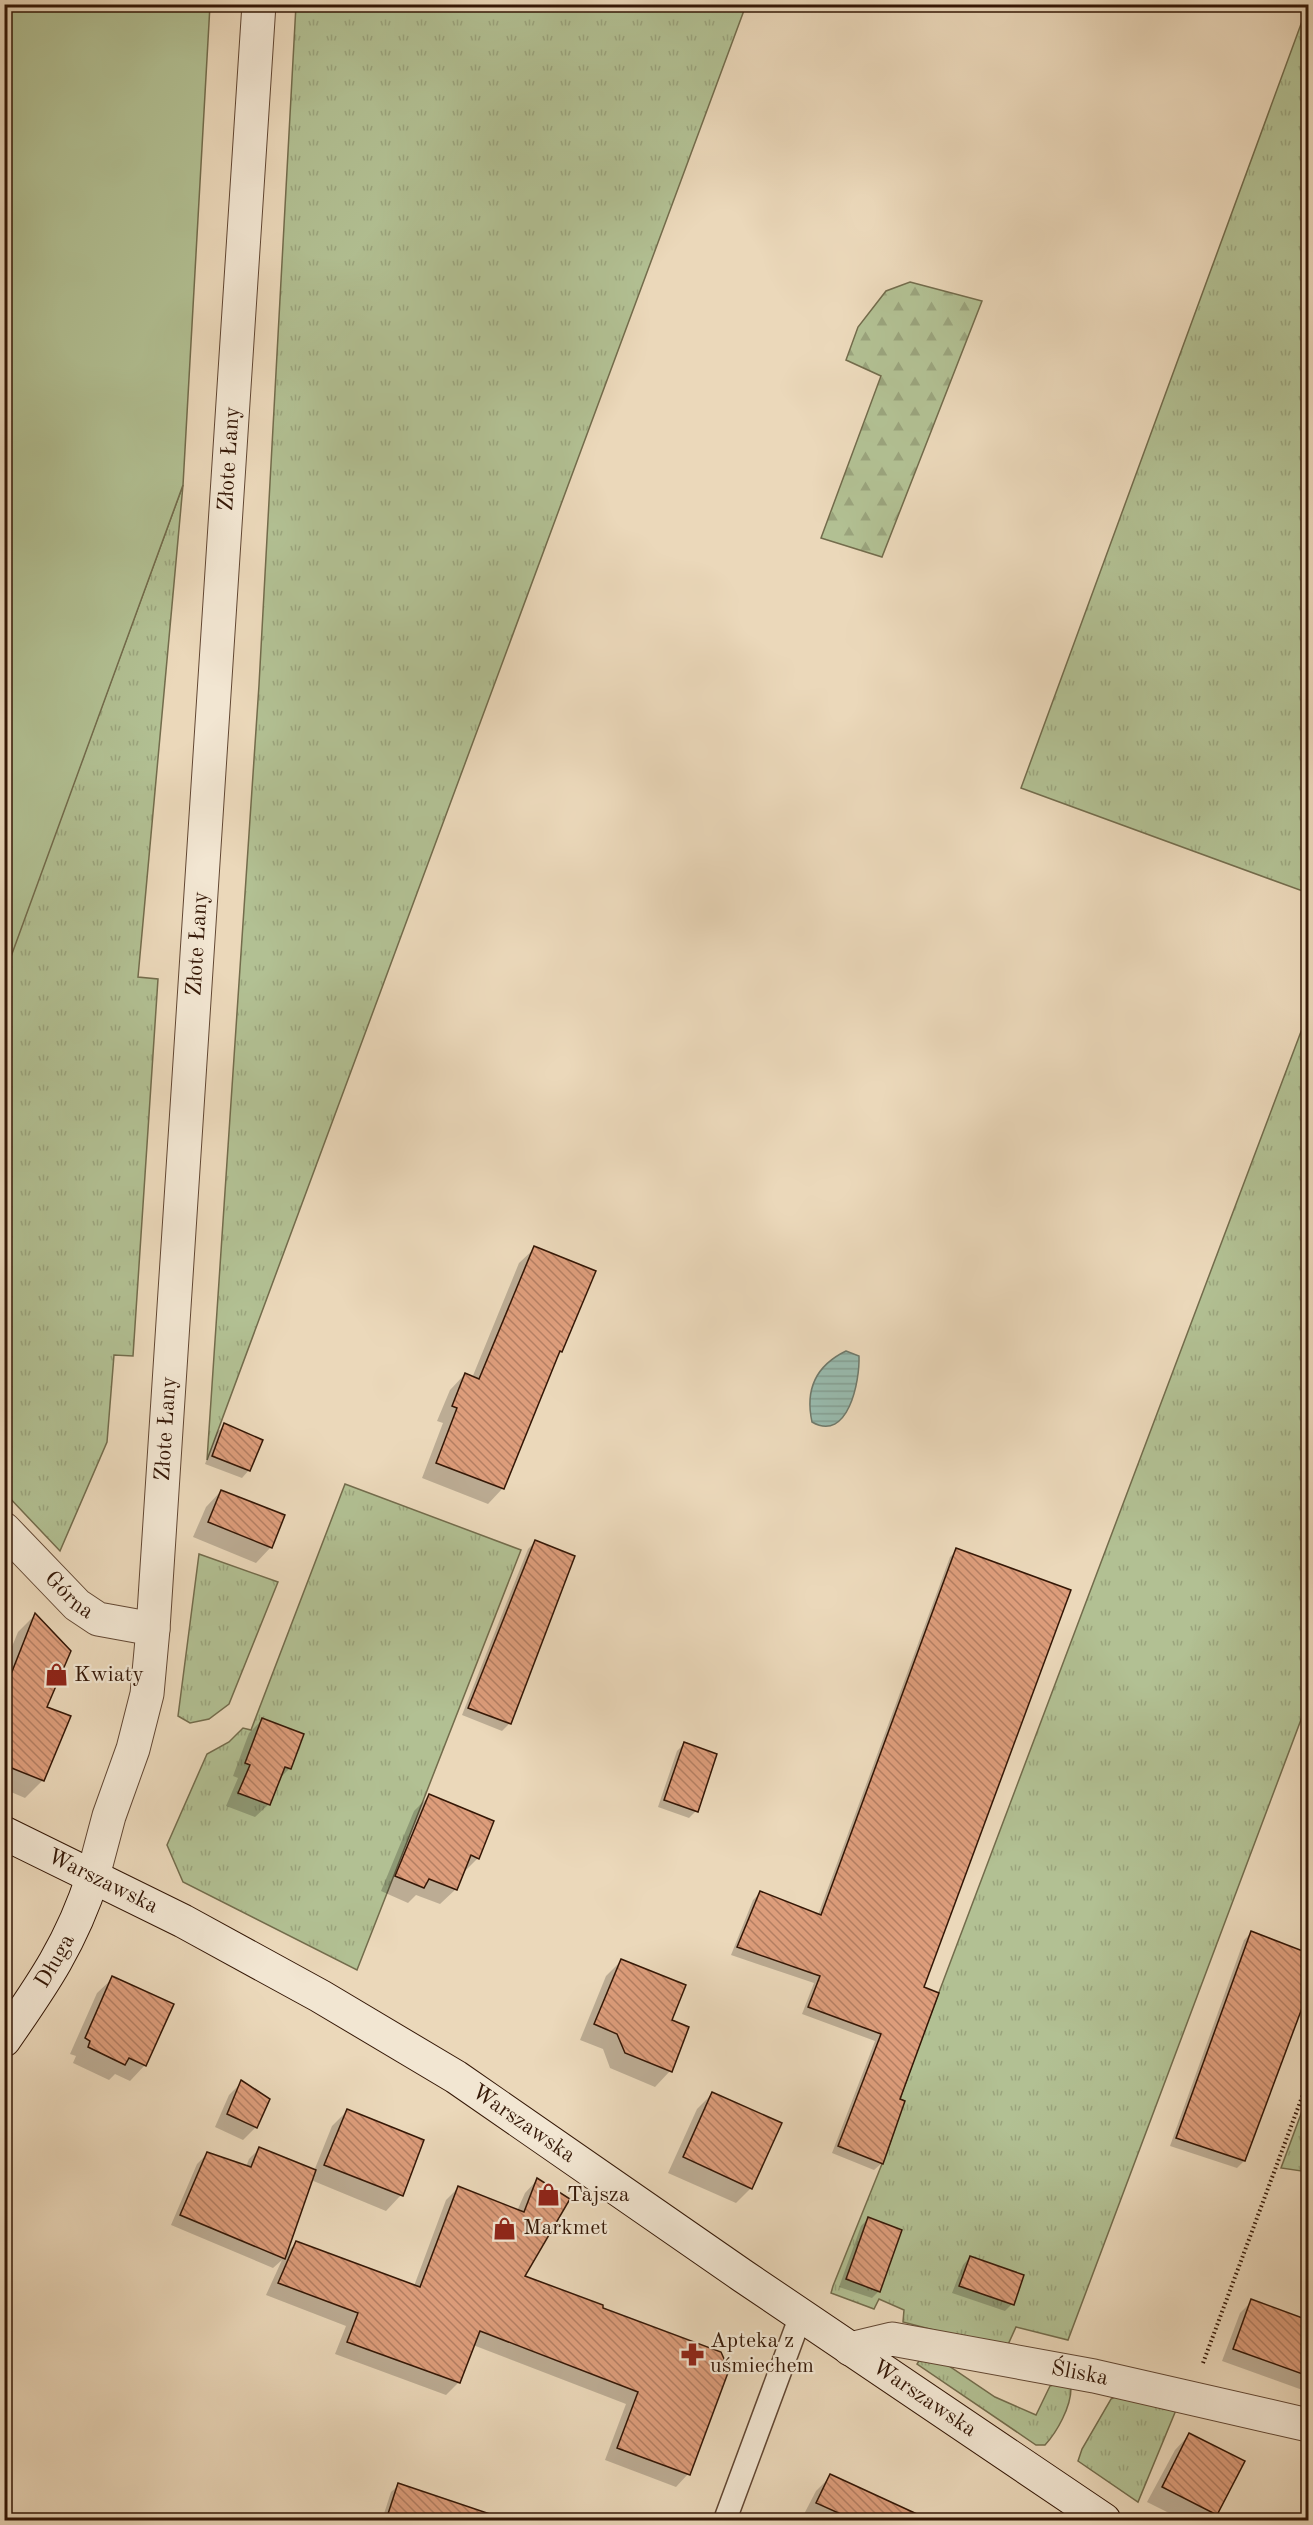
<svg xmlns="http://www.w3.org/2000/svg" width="1313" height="2525" font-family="'Old Standard TT',serif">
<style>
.grass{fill:url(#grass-tufts);stroke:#736c4c;stroke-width:1.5}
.forest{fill:url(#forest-firs);stroke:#736c4c;stroke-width:1.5}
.pitch{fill:#b2c093;stroke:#736c4c;stroke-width:1.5}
.water{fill:url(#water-rules);stroke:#70796a;stroke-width:1.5}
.shadow{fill:#0003}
.building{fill:url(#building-back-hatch);stroke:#341706;stroke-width:1.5}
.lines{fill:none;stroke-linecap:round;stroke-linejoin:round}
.lane-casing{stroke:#624733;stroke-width:25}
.street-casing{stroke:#624733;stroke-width:35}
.secondary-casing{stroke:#341706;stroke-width:35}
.path{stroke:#341706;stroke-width:4;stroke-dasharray:1.5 3;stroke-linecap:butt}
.lane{stroke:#f2e6d2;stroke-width:22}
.street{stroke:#f2e6d2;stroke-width:33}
.secondary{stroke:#f2e6d2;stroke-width:33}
.labels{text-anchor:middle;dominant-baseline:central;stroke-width:4.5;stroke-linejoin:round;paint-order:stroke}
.street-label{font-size:22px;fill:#341706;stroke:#f2e6d2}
.poi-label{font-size:22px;fill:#341706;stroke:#f2e6d2;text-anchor:start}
</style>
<defs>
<pattern id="grass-tufts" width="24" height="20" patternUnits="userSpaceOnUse" patternTransform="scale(1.5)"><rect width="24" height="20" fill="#b2c093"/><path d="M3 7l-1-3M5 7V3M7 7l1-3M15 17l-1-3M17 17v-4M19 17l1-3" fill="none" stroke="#9aa47d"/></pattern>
<pattern id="forest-firs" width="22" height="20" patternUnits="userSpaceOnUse" patternTransform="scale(1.5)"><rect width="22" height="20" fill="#b2c093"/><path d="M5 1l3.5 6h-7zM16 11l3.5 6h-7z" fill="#9aa47d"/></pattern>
<pattern id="water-rules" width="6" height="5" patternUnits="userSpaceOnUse" patternTransform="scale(1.5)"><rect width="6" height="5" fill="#98baad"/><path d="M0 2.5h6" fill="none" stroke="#849f93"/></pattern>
<pattern id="building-back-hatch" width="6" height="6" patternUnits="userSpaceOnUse" patternTransform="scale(1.5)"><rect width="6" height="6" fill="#dd9d7b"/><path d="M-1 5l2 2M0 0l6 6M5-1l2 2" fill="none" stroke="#b47f63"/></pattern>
</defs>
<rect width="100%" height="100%" fill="#ebd8ba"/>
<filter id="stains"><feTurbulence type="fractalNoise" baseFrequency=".00333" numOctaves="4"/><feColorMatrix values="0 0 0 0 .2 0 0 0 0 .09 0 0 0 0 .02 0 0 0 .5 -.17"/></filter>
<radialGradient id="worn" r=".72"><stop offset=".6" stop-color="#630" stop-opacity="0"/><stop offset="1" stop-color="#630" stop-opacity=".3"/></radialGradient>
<g class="grass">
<path d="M 296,5 L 746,5 L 207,1460 L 259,685 Z"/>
<path d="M 1308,5 L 1308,893 L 1021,788 Z"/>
<path d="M 183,485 L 138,977 L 158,979 L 133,1356 L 114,1355 L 107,1442 L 60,1551 L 5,1493 L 4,973 Z"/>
<path d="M 1308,1013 L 1308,1701 L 1068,2340 L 1016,2327 L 1006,2349 L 903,2322 L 904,2310 L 879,2299 L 874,2309 L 831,2293 L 833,2286 L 888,2149 L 904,2101 L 900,2099 L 918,2048 Z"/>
<path d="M 345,1484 L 521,1550 L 357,1970 L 183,1882 L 167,1845 L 207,1754 L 229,1742 L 243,1728 L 251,1730 Z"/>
<path d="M 199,1554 L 278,1582 L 229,1704 L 209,1719 L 190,1723 L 178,1716 Z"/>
<path d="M 1308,2095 L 1308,2172 L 1281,2168 Z"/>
<path d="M 922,2356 L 940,2360 L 995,2397 L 1036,2415 L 1050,2386 L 1060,2383 L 1071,2388 C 1071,2407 1057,2432 1045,2445 L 1036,2445 L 917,2364 Z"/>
<path d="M 1117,2396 L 1176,2410 L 1138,2502 L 1078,2461 L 1082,2449 L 1111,2399 Z"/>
</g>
<path class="forest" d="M 910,282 L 982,301 L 882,557 L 821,538 L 881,376 L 846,360 L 858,327 L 886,291 Z"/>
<path class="pitch" d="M 5,4 L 210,5 L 183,485 L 5,973 Z"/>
<path class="water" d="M 846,1351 L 859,1356 C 860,1381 848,1443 812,1422 C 805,1390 815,1366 846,1351 Z"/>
<g class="shadow">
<path d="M 535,1248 L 561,1351 L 557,1355 L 503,1488 L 488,1504 L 422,1478 L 443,1423 L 437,1421 L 450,1390 L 465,1374 L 472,1378 L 519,1263 Z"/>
<path d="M 225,1425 L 249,1470 L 242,1478 L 205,1464 L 217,1432 Z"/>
<path d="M 221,1491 L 271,1547 L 256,1563 L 193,1537 L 206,1507 Z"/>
<path d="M 535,1542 L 510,1723 L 502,1731 L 462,1715 L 528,1549 Z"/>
<path d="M 957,1550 L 922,1988 L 882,2163 L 874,2170 L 832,2153 L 875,2041 L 802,2014 L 814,1983 L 731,1955 L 753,1900 L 761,1892 L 818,1915 L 950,1557 Z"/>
<path d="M 35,1615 L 45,1707 L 69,1717 L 43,1780 L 25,1798 L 4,1789 L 4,1666 L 18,1632 Z"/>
<path d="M 262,1720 L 290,1768 L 278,1780 L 269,1804 L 255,1817 L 226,1806 L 238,1778 L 233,1776 L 249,1733 Z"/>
<path d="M 684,1744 L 696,1811 L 689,1818 L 658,1807 L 677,1751 Z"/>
<path d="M 430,1795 L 478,1858 L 462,1874 L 456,1889 L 440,1904 L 416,1895 L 408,1903 L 381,1891 L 414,1811 Z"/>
<path d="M 1251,1933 L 1308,1955 L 1308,1988 L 1244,2161 L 1237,2168 L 1170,2146 L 1244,1940 Z"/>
<path d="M 621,1961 L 670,2021 L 687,2028 L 670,2071 L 655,2087 L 610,2068 L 603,2049 L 580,2040 L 606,1976 Z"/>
<path d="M 113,1978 L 145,2065 L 130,2081 L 115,2074 L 109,2080 L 73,2063 L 76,2056 L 70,2054 L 97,1993 Z"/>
<path d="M 242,2082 L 268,2100 L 256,2127 L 243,2140 L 215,2127 L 229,2095 Z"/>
<path d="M 712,2094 L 751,2188 L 736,2203 L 668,2173 L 697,2109 Z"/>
<path d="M 347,2111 L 401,2195 L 386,2211 L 311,2180 L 285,2254 L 297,2242 L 414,2286 L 446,2200 L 459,2187 L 517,2211 L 525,2193 L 537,2180 L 523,2277 L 602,2306 L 688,2474 L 676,2487 L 605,2460 L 626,2404 L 473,2345 L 459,2382 L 446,2395 L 335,2354 L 346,2326 L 266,2295 L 282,2260 L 273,2268 L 171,2225 L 197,2164 L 207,2154 L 246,2167 L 249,2159 L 259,2149 L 314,2171 L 332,2126 Z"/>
<path d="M 868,2219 L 879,2291 L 872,2298 L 839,2287 L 861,2226 Z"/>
<path d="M 970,2257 L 1012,2304 L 1005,2311 L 952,2293 L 963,2265 Z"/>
<path d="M 1252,2301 L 1306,2320 L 1308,2315 L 1308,2392 L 1222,2361 L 1240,2313 Z"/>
<path d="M 1190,2434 L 1243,2462 L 1216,2514 L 1209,2520 L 1183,2520 L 1147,2502 L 1175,2450 Z"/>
<path d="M 831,2476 L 890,2503 L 882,2520 L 807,2520 L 802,2518 L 816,2491 Z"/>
<path d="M 399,2485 L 436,2498 L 429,2520 L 382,2520 L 391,2492 Z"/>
<path d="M 959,2515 L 971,2520 L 954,2520 Z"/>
</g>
<g class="building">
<path d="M 534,1246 L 596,1271 L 562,1352 L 560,1351 L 504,1489 L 436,1463 L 457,1408 L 452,1406 L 465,1373 L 479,1379 Z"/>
<path d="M 224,1423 L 263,1440 L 250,1471 L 212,1456 Z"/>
<path d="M 221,1490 L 285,1515 L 272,1548 L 208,1522 Z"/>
<path d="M 535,1540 L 575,1556 L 511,1724 L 468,1708 Z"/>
<path d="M 956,1548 L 1071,1590 L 924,1987 L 939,1993 L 900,2099 L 905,2101 L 883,2164 L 838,2146 L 881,2034 L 808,2007 L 820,1976 L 737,1947 L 760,1891 L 821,1915 Z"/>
<path d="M 35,1613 L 71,1651 L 47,1707 L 71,1716 L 44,1781 L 4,1765 L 4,1692 Z"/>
<path d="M 262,1718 L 304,1734 L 291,1769 L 285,1767 L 270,1805 L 238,1793 L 250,1765 L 245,1763 Z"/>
<path d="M 684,1742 L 717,1754 L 698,1812 L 664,1800 Z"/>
<path d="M 429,1794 L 494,1821 L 479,1859 L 471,1855 L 457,1890 L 429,1879 L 424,1888 L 395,1876 Z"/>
<path d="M 1251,1931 L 1308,1953 L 1308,1992 L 1245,2161 L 1176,2138 Z"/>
<path d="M 621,1959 L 686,1985 L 672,2020 L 689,2027 L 672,2072 L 625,2053 L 617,2034 L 594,2024 Z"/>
<path d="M 112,1976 L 174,2004 L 146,2066 L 129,2058 L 125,2065 L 88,2047 L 90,2041 L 85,2038 Z"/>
<path d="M 241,2080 L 270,2099 L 257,2128 L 227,2114 Z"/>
<path d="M 712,2092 L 782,2123 L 752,2189 L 683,2157 Z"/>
<path d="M 347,2109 L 424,2140 L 403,2196 L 324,2165 Z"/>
<path d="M 259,2147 L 316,2170 L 285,2259 L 180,2215 L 207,2152 L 251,2167 Z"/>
<path d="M 537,2178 L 570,2199 L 525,2276 L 603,2305 L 603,2308 L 721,2352 L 729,2370 L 690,2475 L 617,2448 L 638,2392 L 480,2331 L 460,2383 L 347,2342 L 358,2313 L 278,2283 L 296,2241 L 420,2287 L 458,2186 L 524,2212 Z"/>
<path d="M 868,2217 L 902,2230 L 880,2292 L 846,2279 Z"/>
<path d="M 970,2256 L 1024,2275 L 1014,2305 L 959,2286 Z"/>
<path d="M 1251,2299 L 1308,2320 L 1308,2376 L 1233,2349 Z"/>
<path d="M 1189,2433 L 1245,2461 L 1217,2515 L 1162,2487 Z"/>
<path d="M 830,2474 L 930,2520 L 854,2520 L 816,2503 Z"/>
<path d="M 398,2483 L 490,2514 L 489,2520 L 386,2520 Z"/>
</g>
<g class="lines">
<defs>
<path id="lane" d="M 725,2520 L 801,2315"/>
<g id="street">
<path id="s1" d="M 4,1529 L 77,1605 L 98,1619 L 153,1629"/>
<path id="s2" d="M 93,1876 L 109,1816 L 133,1749 L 147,1694 L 153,1629 L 259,4"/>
<path id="s3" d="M 850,2349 L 892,2339 L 1094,2376 L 1308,2425"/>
</g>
<g id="secondary">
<path id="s4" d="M 4,1833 L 183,1921 L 320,1996 L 456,2077 L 743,2276 L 1104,2520"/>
<path id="s5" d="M 4,2040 C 43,1984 72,1942 93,1876"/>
</g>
</defs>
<use href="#lane" class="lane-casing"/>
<use href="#street" class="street-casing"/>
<use href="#secondary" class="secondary-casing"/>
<path class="path" d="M 1203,2363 L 1308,2081"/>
<use href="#lane" class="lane"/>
<use href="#street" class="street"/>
<use href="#secondary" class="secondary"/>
</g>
<defs>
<symbol id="shop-bare" viewBox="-9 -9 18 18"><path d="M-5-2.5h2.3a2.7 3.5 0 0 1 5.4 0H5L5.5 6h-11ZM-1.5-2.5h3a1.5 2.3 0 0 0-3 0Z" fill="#8f2418" stroke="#f2e6d2" stroke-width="2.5" paint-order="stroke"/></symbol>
<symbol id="pharmacy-bare" viewBox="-9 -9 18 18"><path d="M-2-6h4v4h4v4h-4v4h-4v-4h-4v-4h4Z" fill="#8f2418" stroke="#f2e6d2" stroke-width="2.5" paint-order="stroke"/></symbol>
</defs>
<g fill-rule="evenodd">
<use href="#shop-bare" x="40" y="1658" width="33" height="33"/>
<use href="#shop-bare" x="532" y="2178" width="33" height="33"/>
<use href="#shop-bare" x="488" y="2212" width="33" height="33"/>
<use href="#pharmacy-bare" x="676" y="2338" width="33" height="33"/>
</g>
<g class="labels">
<g class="street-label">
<text stroke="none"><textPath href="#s2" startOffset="1428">Złote Łany</textPath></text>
<text stroke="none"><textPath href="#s2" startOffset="942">Złote Łany</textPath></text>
<text stroke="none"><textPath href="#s2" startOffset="456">Złote Łany</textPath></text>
<text stroke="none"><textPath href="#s1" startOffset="93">Górna</textPath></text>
<text stroke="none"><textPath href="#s4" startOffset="110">Warszawska</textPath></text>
<text stroke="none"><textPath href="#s5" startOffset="94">Długa</textPath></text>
<text stroke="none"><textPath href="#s4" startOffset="596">Warszawska</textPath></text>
<text stroke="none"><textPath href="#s3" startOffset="234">Śliska</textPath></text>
<text stroke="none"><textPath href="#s4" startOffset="1082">Warszawska</textPath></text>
</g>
<g class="poi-label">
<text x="74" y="1675">Kwiaty</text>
<text x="567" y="2195">Tajsza</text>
<text x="523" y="2228">Markmet</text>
<text x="710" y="2341">Apteka z<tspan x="710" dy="25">uśmiechem</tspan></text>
</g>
</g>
<rect width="1313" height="2525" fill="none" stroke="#ebd8ba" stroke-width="24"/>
<rect x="6" y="6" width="1301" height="2513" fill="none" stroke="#341706" stroke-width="3"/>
<rect x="12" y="12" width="1289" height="2501" fill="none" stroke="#341706" stroke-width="1.5"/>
<rect width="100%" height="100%" filter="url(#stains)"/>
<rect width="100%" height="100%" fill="url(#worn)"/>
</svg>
